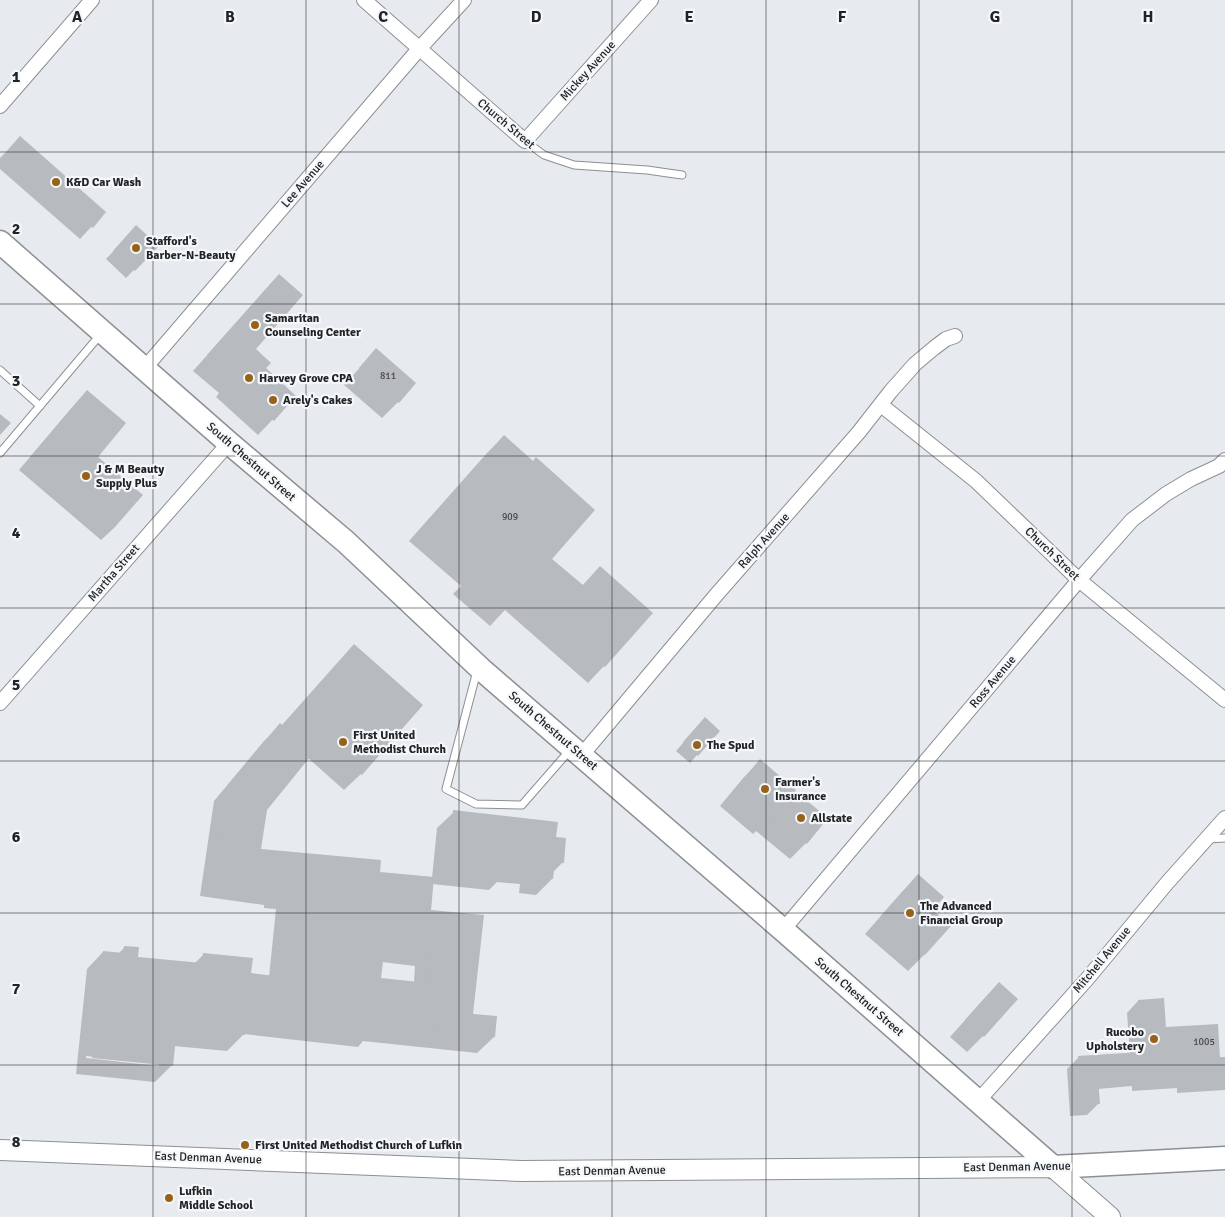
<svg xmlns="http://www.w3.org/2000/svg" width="1225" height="1217" font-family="Signika,sans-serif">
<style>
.shadow{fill:#0003;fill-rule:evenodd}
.building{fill:#b7babe;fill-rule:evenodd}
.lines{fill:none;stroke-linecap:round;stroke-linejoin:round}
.lane-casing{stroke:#8c8f93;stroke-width:9}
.street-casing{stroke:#8c8f93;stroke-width:16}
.secondary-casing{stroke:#8c8f93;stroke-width:22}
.primary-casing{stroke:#8c8f93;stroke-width:25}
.lane{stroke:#fff;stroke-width:7}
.street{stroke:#fff;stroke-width:14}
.secondary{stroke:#fff;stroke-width:20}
.primary{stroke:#fff;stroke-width:22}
.grid{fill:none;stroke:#222324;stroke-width:1;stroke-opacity:0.55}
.poi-dot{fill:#98611a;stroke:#f4f8fb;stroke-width:2}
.labels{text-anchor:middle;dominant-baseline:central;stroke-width:4.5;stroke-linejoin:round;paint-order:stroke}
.number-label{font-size:10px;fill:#47494a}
.street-label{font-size:12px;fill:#222324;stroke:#f4f8fb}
.poi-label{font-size:12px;font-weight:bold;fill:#222324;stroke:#f4f8fb;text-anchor:start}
.grid-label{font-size:16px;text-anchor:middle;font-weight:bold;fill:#222324;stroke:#f4f8fb;stroke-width:4.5;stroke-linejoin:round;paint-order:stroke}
</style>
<rect width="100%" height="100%" fill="#e7eaee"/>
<g class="shadow">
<path d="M 20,138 L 105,212 L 80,239 L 0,169 L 0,158 Z"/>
<path d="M 129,235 L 157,246 L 126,278 L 106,259 Z"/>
<path d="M 279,276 L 254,349 L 264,368 L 295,396 L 258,435 L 216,397 L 219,393 L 193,371 L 265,290 Z"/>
<path d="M 376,350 L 398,402 L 382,418 L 344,385 Z"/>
<path d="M 87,392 L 96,457 L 114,528 L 101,540 L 19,470 L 75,404 Z"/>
<path d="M 0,414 L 11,423 L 0,435 Z"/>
<path d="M 504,436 L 533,462 L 550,559 L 582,586 L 600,568 L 651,613 L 604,666 L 588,683 L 505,610 L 490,626 L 453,594 L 461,586 L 409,541 L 487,453 Z"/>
<path d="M 422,705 L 361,774 L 344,790 L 308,758 L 266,809 L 260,850 L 378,873 L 432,878 L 437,828 L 454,812 L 555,838 L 563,862 L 553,872 L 552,879 L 536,895 L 519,893 L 520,884 L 497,882 L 489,890 L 432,884 L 429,911 L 472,1015 L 494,1037 L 477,1053 L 363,1041 L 358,1047 L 244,1034 L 227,1051 L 174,1046 L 172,1065 L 155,1082 L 76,1074 L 87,969 L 103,952 L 118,954 L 125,947 L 136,959 L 194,964 L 204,954 L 250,974 L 269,977 L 276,909 L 264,908 L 264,905 L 200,896 L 214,801 L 264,741 L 280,725 L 281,726 ZM 382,962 L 415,966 L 414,982 L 380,979 ZM 86,1056 L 159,1063 L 159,1066 L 86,1058 Z"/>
<path d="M 697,727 L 697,755 L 690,763 L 676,751 Z"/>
<path d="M 760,761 L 793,791 L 806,843 L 790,859 L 756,831 L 753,834 L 720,806 L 744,777 Z"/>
<path d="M 918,876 L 931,910 L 949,926 L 924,955 L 908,971 L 865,934 L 902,892 Z"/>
<path d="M 999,984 L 983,1036 L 967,1052 L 950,1037 L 983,1000 Z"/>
<path d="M 1138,1001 L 1165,1028 L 1219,1057 L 1225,1057 L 1225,1090 L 1177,1093 L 1177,1088 L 1132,1091 L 1132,1086 L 1098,1089 L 1099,1103 L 1087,1115 L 1070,1116 L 1067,1069 L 1078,1058 L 1130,1054 L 1127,1013 Z"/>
</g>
<g class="building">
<path d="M 20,136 L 106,212 L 93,228 L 6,152 Z"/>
<path d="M 136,225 L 159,246 L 135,271 L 113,251 Z"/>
<path d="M 279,274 L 303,295 L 256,349 L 271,363 L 266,368 L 296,396 L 274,421 L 230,381 L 233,378 L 207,355 Z"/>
<path d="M 376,348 L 416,383 L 399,403 L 359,368 Z"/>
<path d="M 87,390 L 126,423 L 98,457 L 143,495 L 114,528 L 30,457 Z"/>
<path d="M 504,435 L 533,461 L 536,457 L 595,510 L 552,559 L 583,585 L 600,566 L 653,613 L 605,667 L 521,594 L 507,610 L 468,577 L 476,569 L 425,524 Z"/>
<path d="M 354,644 L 423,705 L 362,775 L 323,741 L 267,810 L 261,849 L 381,860 L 380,872 L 434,877 L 431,910 L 484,915 L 473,1014 L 497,1016 L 495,1037 L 376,1025 L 375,1031 L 247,1016 L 245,1035 L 177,1028 L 173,1066 L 92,1058 L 103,951 L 123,953 L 124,946 L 139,947 L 138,957 L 202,963 L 203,953 L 253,958 L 251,973 L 283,977 L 292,894 L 280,892 L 280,889 L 216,880 L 230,783 L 280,723 L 282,725 ZM 385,945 L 431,950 L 428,983 L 381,978 Z"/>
<path d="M 705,717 L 720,731 L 698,756 L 683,742 Z"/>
<path d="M 760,759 L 796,790 L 795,791 L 828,818 L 807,844 L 773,816 L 771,819 L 735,789 Z"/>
<path d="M 453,810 L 558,822 L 556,837 L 566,838 L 564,863 L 555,862 L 553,879 L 535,877 L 536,868 L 507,865 L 506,874 L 447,868 Z"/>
<path d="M 918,874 L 944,897 L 933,910 L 951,926 L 925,955 L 880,917 Z"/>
<path d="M 999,982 L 1018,999 L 984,1037 L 965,1020 Z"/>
<path d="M 1164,998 L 1166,1027 L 1218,1024 L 1220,1058 L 1225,1058 L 1225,1080 L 1188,1082 L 1188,1077 L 1143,1080 L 1143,1075 L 1098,1079 L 1100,1104 L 1081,1105 L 1078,1056 L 1141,1052 L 1138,1000 Z"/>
</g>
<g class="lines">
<defs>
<g id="lane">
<path d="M 525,141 L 544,155 L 574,165 L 647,170 L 682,175"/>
<path d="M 0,370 L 40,406"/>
<path d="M 0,453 L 100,335"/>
<path d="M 477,671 L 446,789 L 476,804 L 522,805 L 570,750"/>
<path d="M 1207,839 L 1225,838"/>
</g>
<g id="street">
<path d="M 364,0 L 525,141 L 651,0"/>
<path d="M 0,106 L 92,0"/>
<path d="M 144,369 L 419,49 L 464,0"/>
<path d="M 881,405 L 976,481 L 1079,580 L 1225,700"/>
<path d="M 0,703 L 229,443"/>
<path d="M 581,756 L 717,594 L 859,432 L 891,391 L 915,364 L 934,348 L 946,339 L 955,336"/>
<path d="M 783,930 L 1079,580 L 1132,520 L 1166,494 L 1191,479 L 1219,466 L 1225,460"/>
<path d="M 978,1101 L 1088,978 L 1167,883 L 1225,818"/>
</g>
<path id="secondary" d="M 0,1150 L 521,1171 L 1053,1167 L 1110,1217"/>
<path id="primary" d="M 0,242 L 229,443 L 346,542 L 482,670 L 783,930 L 1053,1167 L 1225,1158"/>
</defs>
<use href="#lane" class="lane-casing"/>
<use href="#street" class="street-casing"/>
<use href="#secondary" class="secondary-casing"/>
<use href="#primary" class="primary-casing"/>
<use href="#lane" class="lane"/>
<use href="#street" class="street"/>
<use href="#secondary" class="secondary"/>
<use href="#primary" class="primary"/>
</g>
<path class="grid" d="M 153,0 L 153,1217M 306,0 L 306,1217M 459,0 L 459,1217M 612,0 L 612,1217M 766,0 L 766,1217M 919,0 L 919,1217M 1072,0 L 1072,1217M 0,152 L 1225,152M 0,304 L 1225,304M 0,456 L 1225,456M 0,608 L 1225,608M 0,761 L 1225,761M 0,913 L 1225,913M 0,1065 L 1225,1065"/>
<g class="poi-dot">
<circle cx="56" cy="182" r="5"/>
<circle cx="136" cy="248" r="5"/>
<circle cx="255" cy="325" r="5"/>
<circle cx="249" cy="378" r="5"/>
<circle cx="273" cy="400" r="5"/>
<circle cx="86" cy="476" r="5"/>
<circle cx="343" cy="742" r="5"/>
<circle cx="697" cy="745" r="5"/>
<circle cx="765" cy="789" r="5"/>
<circle cx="801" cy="818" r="5"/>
<circle cx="910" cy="913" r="5"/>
<circle cx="1154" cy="1039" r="5"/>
<circle cx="245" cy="1145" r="5"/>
<circle cx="169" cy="1198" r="5"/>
</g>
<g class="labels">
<g class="number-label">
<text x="388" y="376">811</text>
<text x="510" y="517">909</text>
<text x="1204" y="1042">1005</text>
</g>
<g class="street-label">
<text transform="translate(588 71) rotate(-48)">Mickey Avenue</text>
<text transform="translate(506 124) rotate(40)">Church Street</text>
<text transform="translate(303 184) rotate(-49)">Lee Avenue</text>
<text transform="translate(251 462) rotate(41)">South Chestnut Street</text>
<text transform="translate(764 541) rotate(-48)">Ralph Avenue</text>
<text transform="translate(1052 554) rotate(44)">Church Street</text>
<text transform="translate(114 573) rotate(-49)">Martha Street</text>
<text transform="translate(993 682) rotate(-50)">Ross Avenue</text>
<text transform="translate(553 731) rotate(41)">South Chestnut Street</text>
<text transform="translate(1102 960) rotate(-50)">Mitchell Avenue</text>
<text transform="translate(859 997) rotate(41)">South Chestnut Street</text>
<text transform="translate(208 1158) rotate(2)">East Denman Avenue</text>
<text transform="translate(1017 1167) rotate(-1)">East Denman Avenue</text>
<text transform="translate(612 1171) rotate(-1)">East Denman Avenue</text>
</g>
<g class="poi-label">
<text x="66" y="182">K&amp;D Car Wash</text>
<text x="146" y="241">Stafford's<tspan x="146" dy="14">Barber-N-Beauty</tspan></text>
<text x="265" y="318">Samaritan<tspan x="265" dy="14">Counseling Center</tspan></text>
<text x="259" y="378">Harvey Grove CPA</text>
<text x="283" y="400">Arely's Cakes</text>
<text x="96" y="469">J &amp; M Beauty<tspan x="96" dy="14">Supply Plus</tspan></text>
<text x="353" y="735">First United<tspan x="353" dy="14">Methodist Church</tspan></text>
<text x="707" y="745">The Spud</text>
<text x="775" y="782">Farmer's<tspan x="775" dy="14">Insurance</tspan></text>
<text x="811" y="818">Allstate</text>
<text x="920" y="906">The Advanced<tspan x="920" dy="14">Financial Group</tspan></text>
<text x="1144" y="1032" text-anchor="end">Rucobo<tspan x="1144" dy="14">Upholstery</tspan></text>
<text x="255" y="1145">First United Methodist Church of Lufkin</text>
<text x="179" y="1191">Lufkin<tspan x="179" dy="14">Middle School</tspan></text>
</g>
</g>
<g class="grid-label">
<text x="77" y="22">A</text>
<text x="230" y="22">B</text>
<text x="383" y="22">C</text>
<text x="536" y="22">D</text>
<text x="689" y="22">E</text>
<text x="842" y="22">F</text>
<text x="995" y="22">G</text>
<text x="1148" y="22">H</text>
<text x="16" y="82">1</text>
<text x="16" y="234">2</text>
<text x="16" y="386">3</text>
<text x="16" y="538">4</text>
<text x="16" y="690">5</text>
<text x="16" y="842">6</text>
<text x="16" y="994">7</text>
<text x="16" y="1147">8</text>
</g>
</svg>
